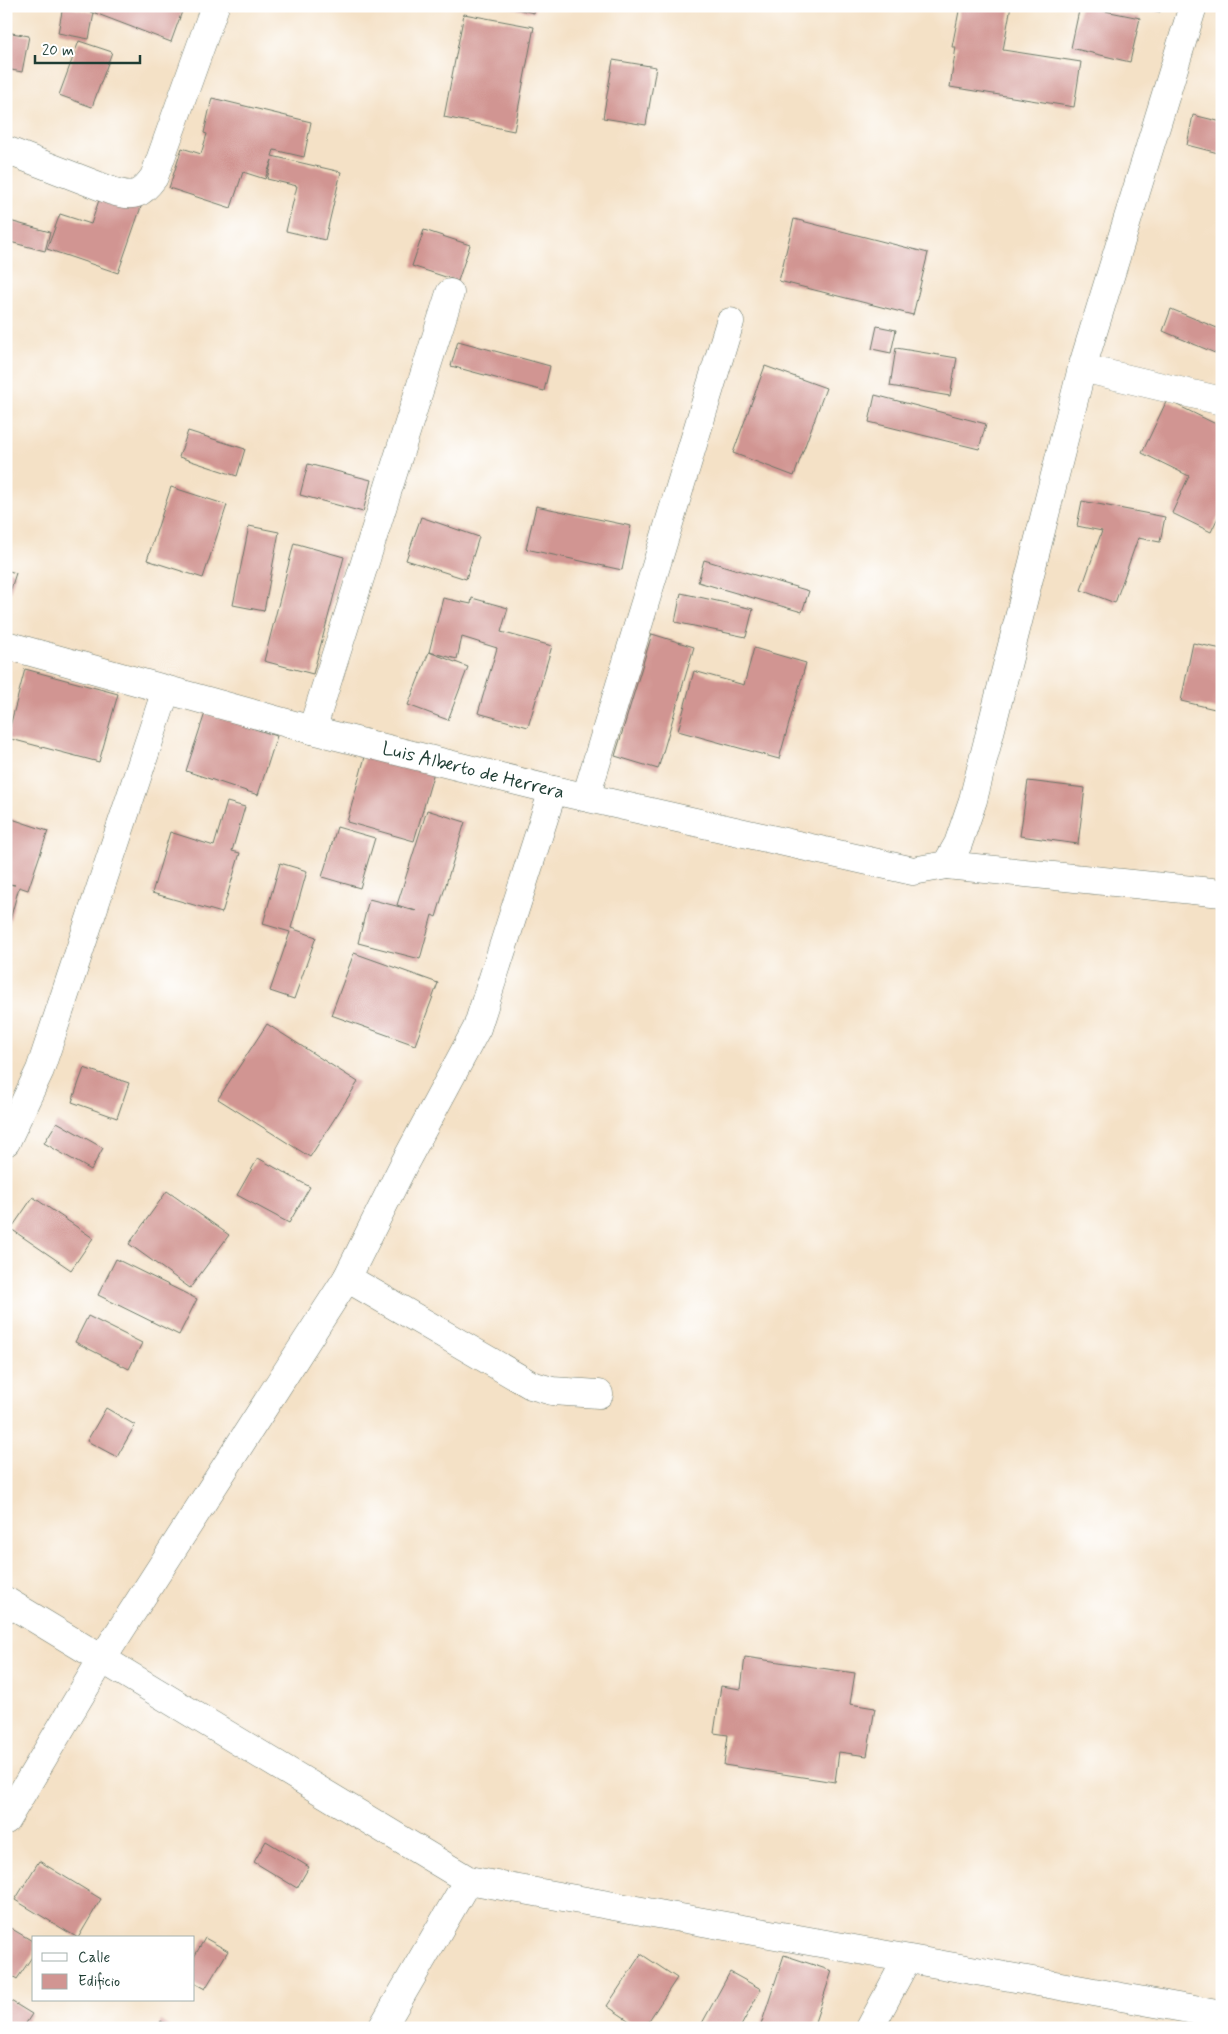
<svg xmlns="http://www.w3.org/2000/svg" width="1228" height="2034" font-family="Mynerve,sans-serif">
<style>
.building{fill:#d19592}
.lines{fill:none;stroke-linecap:round;stroke-linejoin:round}
.street-casing{stroke:#6a7667;stroke-width:29}
.street{stroke:#fff;stroke-width:28}
.labels{text-anchor:middle;dominant-baseline:central;stroke-width:5;stroke-linejoin:round;paint-order:stroke}
.street-label{font-size:19px;fill:#1f3d34;stroke:#fff}
</style>
<rect width="100%" height="100%" fill="#fff"/>
<filter id="ink" filterUnits="userSpaceOnUse"><feTurbulence type="fractalNoise" baseFrequency=".02" numOctaves="2"/><feDisplacementMap in="SourceGraphic" scale="10" xChannelSelector="R" yChannelSelector="G"/><feConvolveMatrix kernelMatrix="1 2 1 2 8 2 1 2 1" color-interpolation-filters="sRGB"/></filter>
<filter id="wash" filterUnits="userSpaceOnUse"><feTurbulence type="fractalNoise" baseFrequency=".0096" numOctaves="4" result="noise"/><feDisplacementMap in="SourceGraphic" scale="20" xChannelSelector="R" yChannelSelector="G"/><feGaussianBlur stdDeviation="1.12" result="paint"/><feColorMatrix in="noise" values="0 0 0 0 0 0 0 0 0 0 0 0 0 0 0 0 0 1.4 0 .05"/><feComposite in="paint" operator="in"/></filter>
<g filter="url(#wash)">
<rect width="100%" height="100%" fill="#f4e1c6"/>
<g id="blocks">
<g class="building">
<path d="M 63,6 L 94,13 L 89,39 L 58,33 Z"/>
<path d="M 97,6 L 184,6 L 171,42 L 95,13 Z"/>
<path d="M 504,6 L 535,6 L 534,13 Z"/>
<path d="M 960,6 L 1011,6 L 1003,50 L 1081,62 L 1074,107 L 950,87 L 956,47 L 952,47 Z"/>
<path d="M 1080,6 L 1140,18 L 1130,62 L 1071,48 Z"/>
<path d="M 1139,6 L 1162,6 L 1160,12 Z"/>
<path d="M 464,14 L 534,27 L 514,131 L 444,117 Z"/>
<path d="M 6,32 L 29,36 L 22,72 L 6,69 Z"/>
<path d="M 79,41 L 112,52 L 92,107 L 59,95 Z"/>
<path d="M 613,60 L 656,67 L 646,125 L 603,118 Z"/>
<path d="M 212,98 L 311,122 L 304,157 L 274,150 L 272,156 L 341,172 L 325,240 L 286,231 L 297,186 L 267,179 L 272,160 L 265,179 L 243,172 L 231,208 L 169,188 L 182,148 L 201,154 L 207,134 L 204,133 Z"/>
<path d="M 1193,115 L 1222,122 L 1222,154 L 1187,145 Z"/>
<path d="M 102,191 L 142,204 L 118,273 L 47,249 L 60,214 L 91,224 Z"/>
<path d="M 794,219 L 928,253 L 913,315 L 779,281 Z"/>
<path d="M 6,220 L 50,232 L 45,251 L 6,241 Z"/>
<path d="M 424,230 L 470,245 L 458,281 L 412,266 Z"/>
<path d="M 1171,309 L 1222,330 L 1222,356 L 1163,331 Z"/>
<path d="M 877,326 L 896,330 L 891,353 L 872,349 Z"/>
<path d="M 458,341 L 550,366 L 544,391 L 451,366 Z"/>
<path d="M 896,348 L 957,358 L 950,396 L 890,386 Z"/>
<path d="M 765,366 L 826,388 L 794,476 L 733,453 Z"/>
<path d="M 875,395 L 986,424 L 979,449 L 869,422 Z"/>
<path d="M 1167,400 L 1222,427 L 1222,509 L 1211,532 L 1172,513 L 1189,476 L 1142,453 Z"/>
<path d="M 188,431 L 245,449 L 237,476 L 179,457 Z"/>
<path d="M 308,464 L 371,480 L 363,512 L 300,495 Z"/>
<path d="M 171,487 L 227,505 L 203,578 L 147,560 Z"/>
<path d="M 1082,501 L 1165,517 L 1160,542 L 1138,538 L 1115,603 L 1081,590 L 1102,531 L 1077,526 Z"/>
<path d="M 536,506 L 631,526 L 622,570 L 526,549 Z"/>
<path d="M 421,517 L 479,537 L 466,579 L 406,560 Z"/>
<path d="M 249,526 L 279,532 L 264,611 L 233,605 Z"/>
<path d="M 294,543 L 344,557 L 313,674 L 264,661 Z"/>
<path d="M 704,560 L 809,591 L 802,612 L 698,582 Z"/>
<path d="M 6,570 L 16,573 L 7,601 L 6,601 Z"/>
<path d="M 681,593 L 753,609 L 746,637 L 675,622 Z"/>
<path d="M 443,598 L 471,604 L 472,598 L 508,608 L 501,632 L 552,646 L 528,727 L 478,713 L 497,648 L 462,637 L 457,659 L 429,652 Z"/>
<path d="M 652,634 L 694,647 L 658,769 L 615,756 Z"/>
<path d="M 1193,643 L 1222,649 L 1222,698 L 1219,710 L 1181,701 Z"/>
<path d="M 754,648 L 806,663 L 779,759 L 678,731 L 694,671 L 744,685 Z"/>
<path d="M 429,652 L 468,667 L 448,720 L 408,705 Z"/>
<path d="M 25,669 L 118,694 L 99,762 L 7,738 Z"/>
<path d="M 205,713 L 277,736 L 258,795 L 186,771 Z"/>
<path d="M 366,753 L 434,772 L 414,841 L 347,822 Z"/>
<path d="M 1028,781 L 1085,788 L 1078,844 L 1020,836 Z"/>
<path d="M 227,802 L 245,807 L 232,851 L 240,853 L 222,913 L 152,893 L 170,832 L 214,846 Z"/>
<path d="M 427,810 L 465,822 L 436,917 L 432,915 L 420,959 L 358,943 L 369,899 L 416,911 L 397,905 Z"/>
<path d="M 6,817 L 48,831 L 28,890 L 19,887 L 7,931 L 6,884 L 15,885 L 6,883 Z"/>
<path d="M 337,827 L 375,838 L 360,888 L 322,877 Z"/>
<path d="M 280,863 L 307,871 L 291,928 L 316,937 L 294,999 L 270,991 L 290,932 L 263,924 Z"/>
<path d="M 354,953 L 438,983 L 415,1045 L 331,1015 Z"/>
<path d="M 267,1024 L 358,1082 L 310,1157 L 218,1099 Z"/>
<path d="M 84,1068 L 129,1083 L 117,1118 L 72,1102 Z"/>
<path d="M 57,1122 L 103,1148 L 91,1170 L 44,1143 Z"/>
<path d="M 258,1158 L 310,1187 L 289,1223 L 237,1195 Z"/>
<path d="M 167,1191 L 229,1235 L 190,1288 L 129,1244 Z"/>
<path d="M 33,1197 L 93,1238 L 71,1270 L 11,1229 Z"/>
<path d="M 116,1259 L 197,1299 L 179,1335 L 98,1295 Z"/>
<path d="M 88,1316 L 142,1343 L 129,1369 L 75,1342 Z"/>
<path d="M 106,1408 L 135,1425 L 117,1457 L 87,1441 Z"/>
<path d="M 745,1657 L 855,1673 L 850,1704 L 875,1708 L 867,1756 L 839,1752 L 835,1782 L 724,1765 L 728,1735 L 714,1733 L 721,1686 L 741,1689 Z"/>
<path d="M 266,1841 L 309,1867 L 297,1888 L 254,1862 Z"/>
<path d="M 39,1861 L 101,1899 L 78,1938 L 15,1900 Z"/>
<path d="M 7,1926 L 34,1942 L 34,1954 L 17,1979 L 6,1972 Z"/>
<path d="M 205,1938 L 228,1951 L 205,1989 L 194,1983 L 194,1957 Z"/>
<path d="M 641,1954 L 677,1978 L 644,2028 L 640,2028 L 607,2006 Z"/>
<path d="M 784,1955 L 832,1971 L 813,2028 L 760,2028 Z"/>
<path d="M 730,1972 L 761,1989 L 740,2028 L 702,2028 L 700,2027 Z"/>
<path d="M 6,1998 L 32,2014 L 23,2028 L 6,2028 Z"/>
<path d="M 161,2021 L 172,2028 L 157,2028 Z"/>
</g>
</g>
</g>
<g filter="url(#ink)">
<use href="#blocks" fill-opacity="0" stroke="#6a7667" stroke-width="1"/>
<g class="lines">
<defs>
<g id="street">
<path d="M 6,150 L 112,191 C 134,198 141,195 154,177 L 215,6"/>
<path d="M 1082,368 L 1222,401"/>
<path id="s1" d="M 6,645 L 312,730 L 553,790 L 913,871 L 946,865 L 1222,893"/>
<path d="M 312,730 L 450,293"/>
<path d="M 586,797 L 730,322"/>
<path d="M 946,865 L 958,844 L 973,800 L 1082,368 L 1193,6"/>
<path d="M 6,1142 L 40,1070 L 166,690"/>
<path d="M 347,1278 L 531,1385 L 552,1391 L 599,1394"/>
<path d="M 6,1601 L 468,1880 L 1222,2015"/>
<path d="M 6,1820 L 102,1659 L 347,1278 L 404,1164 L 477,1028 L 553,790"/>
<path d="M 382,2028 L 468,1880"/>
<path d="M 870,2028 L 907,1959"/>
</g>
</defs>
<use href="#street" class="street-casing"/>
<use href="#street" class="street"/>
</g>
</g>
<g class="labels">
<g class="street-label">
<text stroke="none"><textPath href="#s1" startOffset="484">Luis Alberto de Herrera</textPath></text>
</g>
</g>
<rect width="1228" height="2034" fill="none" stroke="#fff" stroke-width="25"/>
<rect x="32" y="1936" width="162" height="65" fill="#ffffff" stroke="#a5b1ae"/>
<rect x="42" y="1953" width="25" height="8" fill="#ffffff" stroke="#a5b1ae"/>
<text x="78" y="1962" font-size="15" fill="#1f3d34">Calle</text>
<rect x="42" y="1974" width="25" height="15" fill="#d19592" stroke="#a5b1ae"/>
<text x="78" y="1986" font-size="15" fill="#1f3d34">Edificio</text>
<path d="M35 55v8h105v-8" fill="none" stroke="#1f3d34" stroke-width="2.5"/>
<text x="42" y="55" font-size="15" fill="#1f3d34" stroke="#ffffff" stroke-width="4" paint-order="stroke">20 m</text>
</svg>
